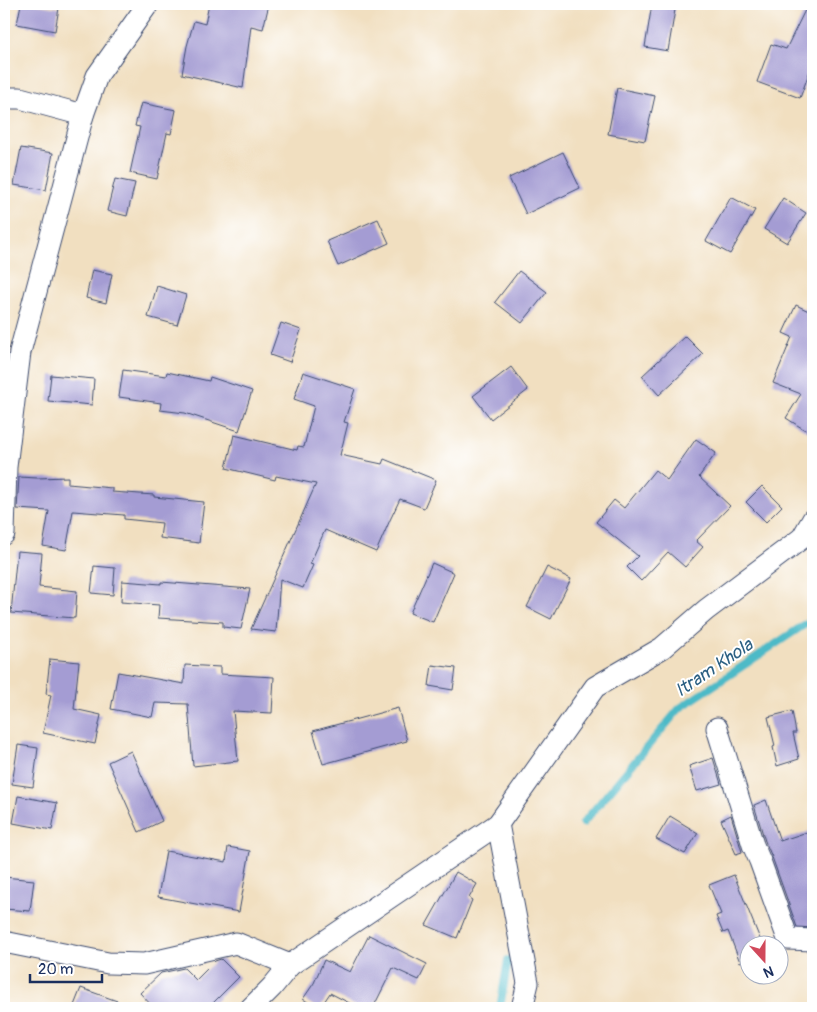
<svg xmlns="http://www.w3.org/2000/svg" width="817" height="1012" font-family="Pangolin,sans-serif">
<style>
.lines{fill:none;stroke-linecap:round;stroke-linejoin:round}
.stream{stroke:#4dbac7;stroke-width:8}
.building{fill:#a49cd3}
.street-casing{stroke:#3b496d;stroke-width:23}
.street{stroke:#fff;stroke-width:21}
.labels{text-anchor:middle;dominant-baseline:central;stroke-width:4;stroke-linejoin:round;paint-order:stroke}
.water-label{font-size:18px;font-style:italic;fill:#2c6083;stroke:#fff}
</style>
<rect width="100%" height="100%" fill="#fff"/>
<filter id="ink" filterUnits="userSpaceOnUse"><feTurbulence type="fractalNoise" baseFrequency=".02" numOctaves="2"/><feDisplacementMap in="SourceGraphic" scale="10" xChannelSelector="R" yChannelSelector="G"/><feConvolveMatrix kernelMatrix="1 2 1 2 8 2 1 2 1" color-interpolation-filters="sRGB"/></filter>
<filter id="wash" filterUnits="userSpaceOnUse"><feTurbulence type="fractalNoise" baseFrequency=".0096" numOctaves="4" result="noise"/><feDisplacementMap in="SourceGraphic" scale="20" xChannelSelector="R" yChannelSelector="G"/><feGaussianBlur stdDeviation="1.12" result="paint"/><feColorMatrix in="noise" values="0 0 0 0 0 0 0 0 0 0 0 0 0 0 0 0 0 1.4 0 .05"/><feComposite in="paint" operator="in"/></filter>
<g filter="url(#wash)">
<rect width="100%" height="100%" fill="#f1dfc0"/>
<g class="lines">
<g class="stream">
<path d="M 583,823 L 680,708 L 813,619"/>
<path d="M 500,1008 L 508,960"/>
</g>
</g>
<g id="blocks">
<g class="building">
<path d="M 21,4 L 33,4 L 59,8 L 55,31 L 17,24 Z"/>
<path d="M 209,4 L 269,4 L 263,29 L 251,26 L 243,88 L 182,74 L 187,46 L 194,21 L 205,24 Z"/>
<path d="M 652,4 L 676,4 L 668,51 L 645,47 Z"/>
<path d="M 808,4 L 813,4 L 813,62 L 800,98 L 757,82 L 771,44 L 786,49 Z"/>
<path d="M 617,88 L 655,96 L 645,141 L 608,134 Z"/>
<path d="M 141,103 L 176,110 L 171,134 L 167,133 L 157,179 L 130,173 L 140,127 L 135,126 Z"/>
<path d="M 21,148 L 53,153 L 46,190 L 14,185 Z"/>
<path d="M 563,152 L 580,188 L 526,214 L 509,178 Z"/>
<path d="M 115,179 L 135,183 L 127,216 L 107,211 Z"/>
<path d="M 731,197 L 755,210 L 730,254 L 706,241 Z"/>
<path d="M 783,198 L 806,213 L 787,243 L 764,229 Z"/>
<path d="M 378,219 L 389,243 L 338,266 L 327,241 Z"/>
<path d="M 92,270 L 112,274 L 106,303 L 86,298 Z"/>
<path d="M 519,271 L 547,292 L 522,323 L 495,302 Z"/>
<path d="M 157,286 L 186,295 L 177,325 L 148,317 Z"/>
<path d="M 796,305 L 813,313 L 813,435 L 786,418 L 801,394 L 773,383 L 792,337 L 783,333 Z"/>
<path d="M 281,323 L 301,330 L 290,362 L 270,355 Z"/>
<path d="M 685,336 L 703,354 L 659,395 L 642,376 Z"/>
<path d="M 511,367 L 528,390 L 491,419 L 473,396 Z"/>
<path d="M 123,370 L 166,376 L 167,372 L 209,381 L 210,377 L 252,391 L 239,431 L 185,413 L 160,410 L 161,403 L 119,397 Z"/>
<path d="M 303,372 L 355,389 L 344,422 L 348,423 L 340,455 L 382,464 L 384,459 L 436,480 L 424,508 L 400,499 L 390,520 L 376,552 L 325,530 L 310,564 L 313,565 L 303,588 L 280,579 L 276,632 L 251,629 L 316,484 L 276,476 L 275,480 L 226,468 L 234,435 L 297,450 L 298,446 L 304,447 L 314,406 L 294,399 Z"/>
<path d="M 51,375 L 94,379 L 92,405 L 48,401 Z"/>
<path d="M 696,439 L 716,453 L 699,477 L 730,506 L 696,541 L 703,547 L 685,567 L 668,552 L 641,581 L 627,567 L 638,556 L 596,522 L 614,500 L 624,508 L 655,470 L 667,480 Z"/>
<path d="M 19,477 L 37,478 L 68,477 L 68,484 L 112,488 L 112,492 L 154,495 L 154,497 L 204,502 L 199,543 L 160,538 L 162,523 L 124,519 L 124,515 L 73,511 L 66,550 L 43,546 L 49,511 L 17,509 Z"/>
<path d="M 762,486 L 782,506 L 766,522 L 746,502 Z"/>
<path d="M 17,551 L 42,553 L 39,587 L 77,591 L 75,618 L 11,613 Z"/>
<path d="M 432,563 L 454,573 L 433,622 L 410,613 Z"/>
<path d="M 94,566 L 115,568 L 113,595 L 91,593 Z"/>
<path d="M 547,567 L 571,579 L 551,619 L 527,607 Z"/>
<path d="M 122,581 L 161,584 L 161,582 L 250,589 L 241,629 L 223,627 L 223,622 L 158,618 L 159,605 L 121,602 Z"/>
<path d="M 50,659 L 79,662 L 74,709 L 101,715 L 95,744 L 43,733 L 51,695 L 46,694 Z"/>
<path d="M 185,665 L 220,667 L 220,674 L 274,677 L 272,713 L 233,711 L 238,761 L 193,766 L 188,704 L 155,703 L 152,717 L 111,709 L 118,672 L 184,684 Z"/>
<path d="M 432,665 L 456,668 L 453,690 L 429,686 Z"/>
<path d="M 398,708 L 407,741 L 323,764 L 313,731 Z"/>
<path d="M 792,711 L 796,733 L 793,733 L 799,759 L 777,766 L 773,747 L 775,746 L 768,717 Z"/>
<path d="M 18,745 L 38,748 L 33,787 L 12,784 Z"/>
<path d="M 131,751 L 162,821 L 139,832 L 108,762 Z"/>
<path d="M 713,758 L 721,784 L 697,791 L 689,766 Z"/>
<path d="M 18,796 L 57,803 L 52,830 L 13,823 Z"/>
<path d="M 766,800 L 780,841 L 813,830 L 813,928 L 797,927 L 772,857 L 765,841 L 754,805 Z"/>
<path d="M 731,815 L 742,852 L 736,854 L 721,820 Z"/>
<path d="M 670,816 L 698,833 L 685,854 L 656,839 Z"/>
<path d="M 228,847 L 250,851 L 239,912 L 158,897 L 166,851 L 226,862 Z"/>
<path d="M 456,872 L 477,884 L 469,898 L 472,900 L 457,938 L 426,925 Z"/>
<path d="M 734,875 L 762,944 L 750,944 L 750,958 L 740,962 L 728,931 L 723,933 L 716,916 L 721,914 L 709,885 Z"/>
<path d="M 4,877 L 34,880 L 30,911 L 4,909 Z"/>
<path d="M 369,935 L 427,964 L 419,980 L 393,968 L 373,1008 L 359,1008 L 330,993 L 320,1008 L 317,1008 L 303,999 L 314,983 L 324,960 L 350,972 Z"/>
<path d="M 221,959 L 239,977 L 208,1008 L 154,1008 L 140,993 L 161,973 L 184,968 L 196,980 L 215,961 Z"/>
<path d="M 81,988 L 131,1006 L 130,1008 L 73,1008 Z"/>
</g>
</g>
</g>
<g filter="url(#ink)">
<use href="#blocks" fill-opacity="0" stroke="#3b496d" stroke-width="1"/>
<g class="lines">
<defs>
<g id="street">
<path d="M 4,98 L 20,98 L 83,115"/>
<path d="M 4,534 L 6,467 L 20,352 L 83,115 L 97,76 L 148,4"/>
<path d="M 717,728 L 753,845 L 760,861 L 788,939 L 813,940"/>
<path d="M 498,824 L 528,983 L 522,1008"/>
<path d="M 4,942 L 108,963 L 144,964 L 236,943 L 290,965"/>
<path d="M 251,1008 L 272,987 L 290,965 L 498,824 L 595,687 L 662,648 L 706,610 L 802,538 L 813,519"/>
</g>
</defs>
<use href="#street" class="street-casing"/>
<use href="#street" class="street"/>
</g>
</g>
<g class="labels">
<g class="water-label">
<text transform="translate(714 668) rotate(-34)">Itram Khola</text>
</g>
</g>
<rect width="817" height="1012" fill="none" stroke="#fff" stroke-width="20"/>
<g transform="translate(764 960) rotate(159)"><circle r="24" fill="#ffffff" stroke="#a4acbf"/>
<path d="M0-4L9 19L0 12L-9 19Z" fill="#d1495b"/>
<text y="-8" font-size="14" font-weight="bold" text-anchor="middle" fill="#1b2f5e">N</text>
</g>
<path d="M30 974v8h72v-8" fill="none" stroke="#1b2f5e" stroke-width="2.5"/>
<text x="38" y="974" font-size="15" fill="#1b2f5e" stroke="#ffffff" stroke-width="4" paint-order="stroke">20 m</text>
</svg>
